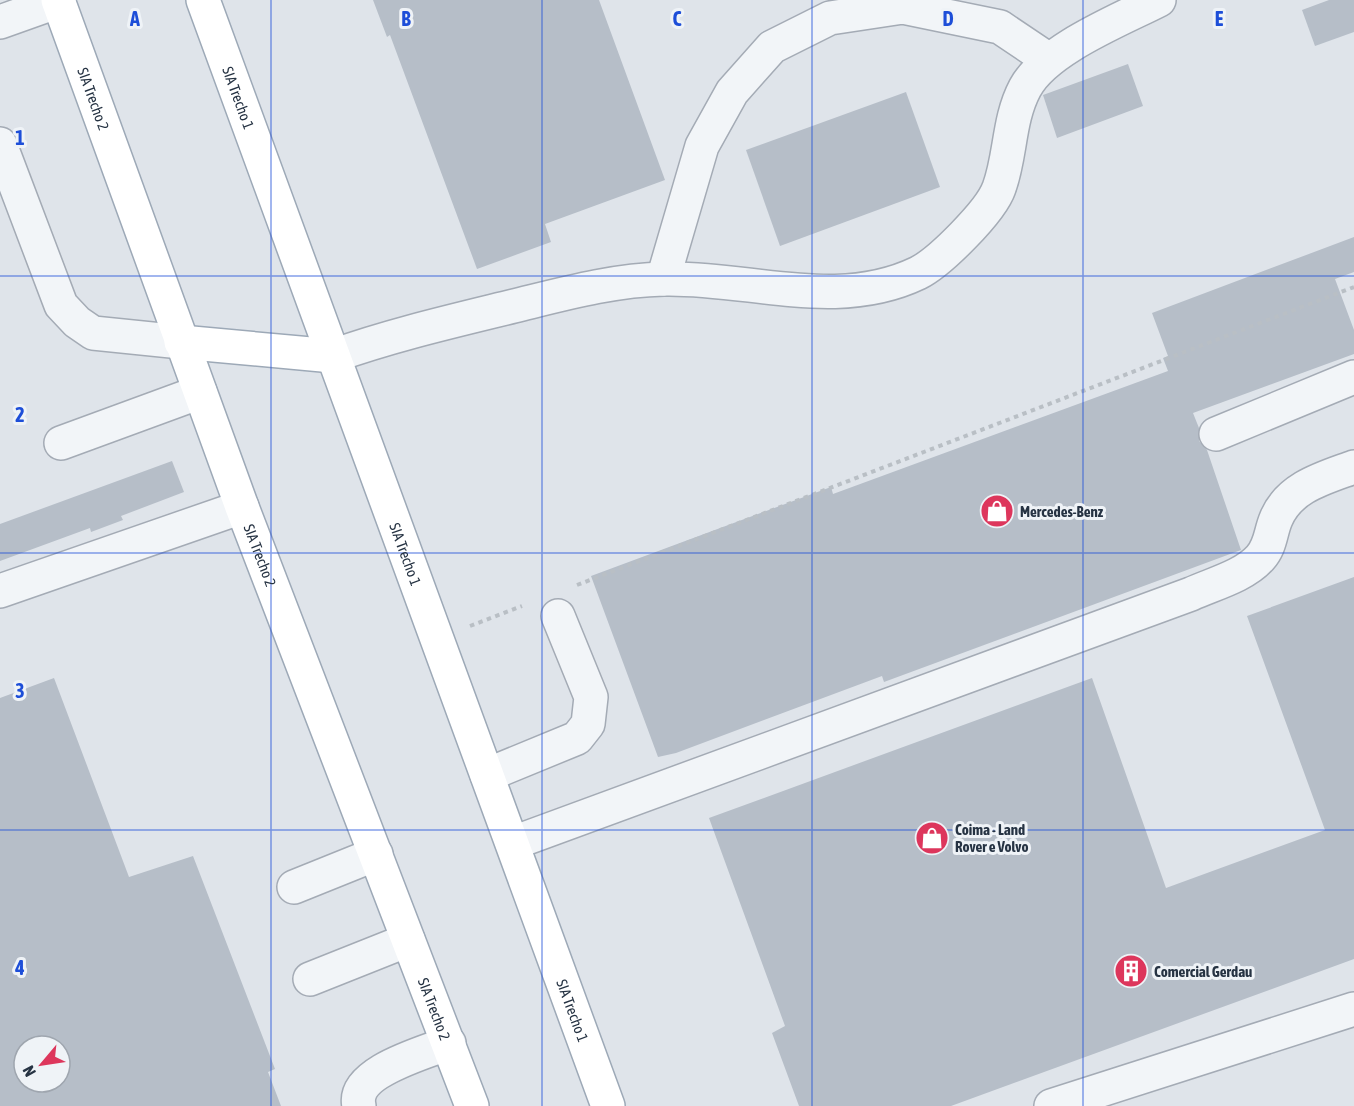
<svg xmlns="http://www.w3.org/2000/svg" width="1354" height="1106" font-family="'Asap Condensed',sans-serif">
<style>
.building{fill:#b6bec8;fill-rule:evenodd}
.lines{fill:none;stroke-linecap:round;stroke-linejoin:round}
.minor-casing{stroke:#a4abb5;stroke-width:36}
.major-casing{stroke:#9da9b7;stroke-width:36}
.path{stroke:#b9bfc5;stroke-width:4;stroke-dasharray:4.5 4.5;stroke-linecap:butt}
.minor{stroke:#f2f5f8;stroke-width:33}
.major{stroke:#fff;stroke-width:33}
.grid{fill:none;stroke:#1d4ed8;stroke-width:1.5;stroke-opacity:0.55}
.labels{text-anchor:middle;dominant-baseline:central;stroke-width:6;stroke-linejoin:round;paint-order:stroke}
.street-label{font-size:15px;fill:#263343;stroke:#eff3f7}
.poi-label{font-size:15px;font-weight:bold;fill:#263343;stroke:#eff3f7;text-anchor:start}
.grid-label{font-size:20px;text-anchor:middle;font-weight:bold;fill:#1d4ed8;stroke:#eff3f7;stroke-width:6;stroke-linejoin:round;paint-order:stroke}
</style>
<rect width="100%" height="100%" fill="#dfe4ea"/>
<g class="building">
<path d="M 373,0 L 599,0 L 665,180 L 545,224 L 551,242 L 477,269 L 390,35 L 387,37 Z"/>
<path d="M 1329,0 L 1354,0 L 1354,32 L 1315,46 L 1302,10 Z"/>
<path d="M 1128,64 L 1143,106 L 1057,138 L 1043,95 Z"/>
<path d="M 906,92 L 940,187 L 780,246 L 746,150 Z"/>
<path d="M 1354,237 L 1354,272 L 1335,279 L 1354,330 L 1354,354 L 1193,413 L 1199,428 L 1199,441 L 1207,450 L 1241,550 L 884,682 L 882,676 L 676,753 L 658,757 L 591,576 L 831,487 L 833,494 L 1168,371 L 1163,358 L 1168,356 L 1152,313 Z"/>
<path d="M 172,461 L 184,492 L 121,516 L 123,520 L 91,532 L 90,528 L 0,561 L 0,524 Z"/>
<path d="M 1354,577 L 1354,959 L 951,1106 L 799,1106 L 772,1033 L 785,1026 L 709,818 L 1092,678 L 1166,888 L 1325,830 L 1247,616 Z"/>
<path d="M 54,678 L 129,877 L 193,856 L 275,1069 L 268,1072 L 281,1106 L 0,1106 L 0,698 ZM 24,1046 L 60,1046 L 60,1082 L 24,1082 Z"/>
</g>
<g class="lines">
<defs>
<g id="minor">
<path d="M 0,22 L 59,1"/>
<path d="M 0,144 L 61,305 L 77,322 L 93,333 L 181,342"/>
<path d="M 663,279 L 702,146 L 732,92 L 772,47 L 830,18 L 903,7 L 1000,27 L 1049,60"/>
<path d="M 333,356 C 392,335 453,321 514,306 C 563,294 613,280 664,279 C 749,277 837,312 918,273 C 940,262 991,211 999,188 C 1011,156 1008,120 1025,88 C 1046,49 1120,20 1159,0"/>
<path d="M 1216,434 L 1354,377"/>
<path d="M 61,443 L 200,392"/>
<path d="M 0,591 L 242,507"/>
<path d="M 487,775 L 577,738 L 588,724 L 591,697 L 558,616"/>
<path d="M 513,843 L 1191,594 C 1213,584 1244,576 1260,558 C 1271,546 1270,533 1276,519 C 1289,487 1324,478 1354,467"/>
<path d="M 294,887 L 376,854"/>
<path d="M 310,979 L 408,940"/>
<path d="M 359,1106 C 351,1072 424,1053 449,1043"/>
<path d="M 1051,1106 L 1354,1009"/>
</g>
<g id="major">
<path id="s1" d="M 58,0 L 242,507 L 472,1106"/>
<path id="s2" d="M 203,0 L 608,1106"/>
<path d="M 181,342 L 333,356"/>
</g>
</defs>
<use href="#minor" class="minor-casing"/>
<use href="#major" class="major-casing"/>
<g class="path">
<path d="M 577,585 L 1354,287"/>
<path d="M 470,626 L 522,606"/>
</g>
<use href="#minor" class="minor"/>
<use href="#major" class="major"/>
</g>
<path class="grid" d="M 271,0 L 271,1106M 542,0 L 542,1106M 812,0 L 812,1106M 1083,0 L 1083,1106M 0,276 L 1354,276M 0,553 L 1354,553M 0,830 L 1354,830"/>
<defs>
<symbol id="shop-disc" viewBox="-11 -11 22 22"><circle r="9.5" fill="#dd365c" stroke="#eff3f7"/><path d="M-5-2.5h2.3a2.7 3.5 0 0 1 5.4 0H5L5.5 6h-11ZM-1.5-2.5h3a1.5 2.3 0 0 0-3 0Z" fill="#fff"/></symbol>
<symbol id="building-disc" viewBox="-11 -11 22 22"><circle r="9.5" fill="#dd365c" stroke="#eff3f7"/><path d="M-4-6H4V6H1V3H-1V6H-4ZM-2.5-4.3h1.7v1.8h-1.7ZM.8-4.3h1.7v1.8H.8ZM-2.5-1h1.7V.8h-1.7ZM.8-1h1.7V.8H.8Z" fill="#fff"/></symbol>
</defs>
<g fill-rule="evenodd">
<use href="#shop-disc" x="978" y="492" width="38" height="38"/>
<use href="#shop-disc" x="913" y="819" width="38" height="38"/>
<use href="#building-disc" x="1112" y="952" width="38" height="38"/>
</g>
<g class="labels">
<g class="street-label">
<text stroke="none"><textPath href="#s2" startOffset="104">SIA Trecho 1</textPath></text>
<text stroke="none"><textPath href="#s1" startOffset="105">SIA Trecho 2</textPath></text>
<text stroke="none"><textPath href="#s2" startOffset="590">SIA Trecho 1</textPath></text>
<text stroke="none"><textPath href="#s1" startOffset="591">SIA Trecho 2</textPath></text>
<text stroke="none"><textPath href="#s1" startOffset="1077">SIA Trecho 2</textPath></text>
<text stroke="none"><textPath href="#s2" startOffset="1076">SIA Trecho 1</textPath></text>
</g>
<g class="poi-label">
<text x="1020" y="511">Mercedes-Benz</text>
<text x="955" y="829">Coima - Land<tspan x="955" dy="17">Rover e Volvo</tspan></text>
<text x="1154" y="971">Comercial Gerdau</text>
</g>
</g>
<g class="grid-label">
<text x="135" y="26">A</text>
<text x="406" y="26">B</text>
<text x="677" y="26">C</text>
<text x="948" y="26">D</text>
<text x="1219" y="26">E</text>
<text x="20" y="145">1</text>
<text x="20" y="422">2</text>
<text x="20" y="698">3</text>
<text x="20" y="975">4</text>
</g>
<g transform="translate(42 1064) rotate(241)"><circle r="28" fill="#eff3f7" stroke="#9fa6af" stroke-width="1.5"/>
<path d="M0-4.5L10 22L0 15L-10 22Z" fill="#dd365c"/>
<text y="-9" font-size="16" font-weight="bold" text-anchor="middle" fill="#263343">N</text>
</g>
</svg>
